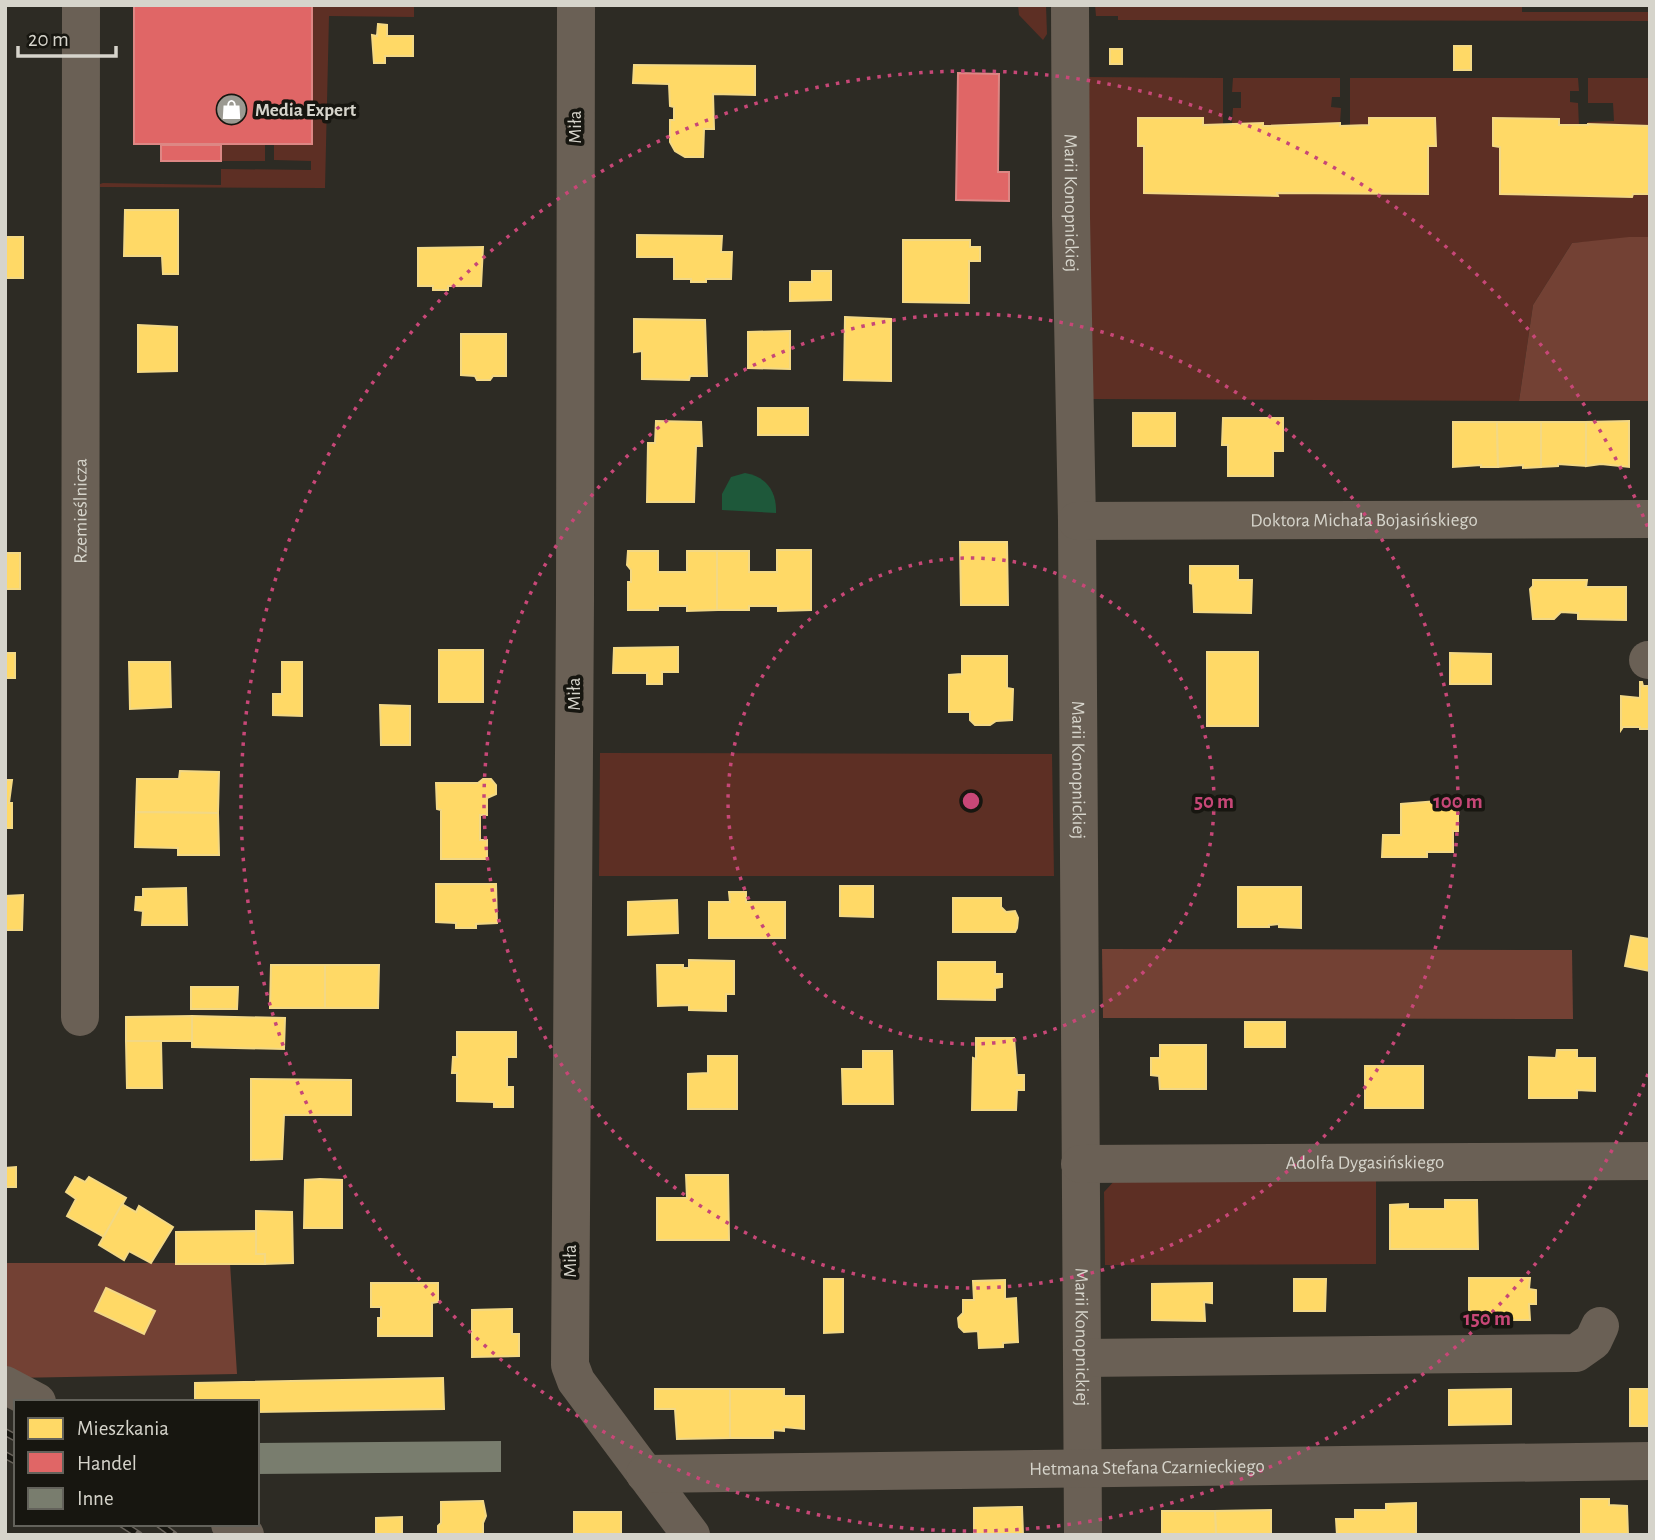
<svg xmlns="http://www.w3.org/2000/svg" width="1655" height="1540" font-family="'Alegreya Sans',sans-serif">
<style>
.green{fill:#5d2f24}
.forest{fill:#734134}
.water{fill:#1e583a}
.homes{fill:#ffd966;stroke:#f3d884;stroke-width:2}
.shops{fill:#e06666;stroke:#dd8784;stroke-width:2}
.building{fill:#797d6e}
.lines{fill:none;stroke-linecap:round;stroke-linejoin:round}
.minor{stroke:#6a6055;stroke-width:38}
.rail-casing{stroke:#68635b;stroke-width:8}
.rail{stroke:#171610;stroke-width:5;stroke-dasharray:16;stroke-linecap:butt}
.ring{fill:none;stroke:#c74777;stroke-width:3.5;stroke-dasharray:3.5 7}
.labels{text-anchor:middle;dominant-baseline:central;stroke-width:7;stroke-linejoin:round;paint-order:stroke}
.poi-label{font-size:19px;font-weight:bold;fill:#d6d4cb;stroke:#171610;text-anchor:start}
.street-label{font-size:19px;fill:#d6d4cb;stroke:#171610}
.centre{fill:#c74777;stroke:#171610;stroke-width:3.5}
.ring-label{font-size:21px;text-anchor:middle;font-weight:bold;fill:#c74777;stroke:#171610;stroke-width:7;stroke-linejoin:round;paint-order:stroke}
</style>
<rect width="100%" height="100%" fill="#2d2b24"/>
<g class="green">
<path d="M 312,5 L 414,5 L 414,17 L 329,16 L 325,188 L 100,187 L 100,184 L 103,183 L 221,185 L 221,169 L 311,170 L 311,161 L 274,160 L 274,144 L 312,144 Z"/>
<path d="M 1018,5 L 1046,5 L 1047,34 L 1043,40 L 1019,15 Z"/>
<path d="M 1095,5 L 1522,5 L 1522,12 L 1650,12 L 1650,21 L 1118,20 L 1118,16 L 1096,16 Z"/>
<path d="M 1085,77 L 1223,78 L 1223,125 L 1203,125 L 1203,118 L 1138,118 L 1138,145 L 1144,146 L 1144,193 L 1277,196 L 1277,193 L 1428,194 L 1428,146 L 1436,146 L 1435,118 L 1370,118 L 1369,125 L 1350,125 L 1350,78 L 1578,78 L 1579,91 L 1570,91 L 1570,102 L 1578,103 L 1579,126 L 1559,125 L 1559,119 L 1493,119 L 1493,146 L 1500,147 L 1588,194 L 1588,196 L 1632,197 L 1633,194 L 1650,194 L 1650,237 L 1572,243 L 1533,305 L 1519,401 L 1090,399 Z"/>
<path d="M 1233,78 L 1340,78 L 1340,97 L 1332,97 L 1331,107 L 1341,108 L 1340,123 L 1263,126 L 1263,123 L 1232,123 L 1233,108 L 1241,108 L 1241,92 L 1232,92 Z"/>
<path d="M 1588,78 L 1650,78 L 1650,126 L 1588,124 L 1588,122 L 1614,121 L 1613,103 L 1588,103 Z"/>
<rect x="222" y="144" width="43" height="17"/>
<path d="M 600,753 L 1052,754 L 1054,876 L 599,876 Z"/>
<path d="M 1118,1177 L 1376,1178 L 1376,1264 L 1105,1265 L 1104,1192 Z"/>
</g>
<g class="forest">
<path d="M 1629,237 L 1650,237 L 1650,401 L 1519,401 L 1533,305 L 1572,243 Z"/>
<path d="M 1102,949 L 1572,950 L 1573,1019 L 1103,1018 Z"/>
<path d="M 5,1263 L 230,1263 L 237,1374 L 11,1378 L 5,1375 Z"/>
</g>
<path class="water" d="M 745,473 C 766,476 777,492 776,513 L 722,510 L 722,494 L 731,477 Z"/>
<g class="homes">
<path d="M 378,24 L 387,25 L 387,36 L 413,36 L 413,56 L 385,56 L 385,63 L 374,63 L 372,35 L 377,36 Z"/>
<rect x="1454" y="46" width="17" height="24"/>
<rect x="1110" y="49" width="12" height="15"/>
<path d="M 634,65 L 755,66 L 755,95 L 713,94 L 714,129 L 704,129 L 703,157 L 685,157 L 675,151 L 670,142 L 670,120 L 674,120 L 674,107 L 670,106 L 669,84 L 633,83 Z"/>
<path d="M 1138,118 L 1203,118 L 1203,125 L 1263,123 L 1263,126 L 1340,123 L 1340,126 L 1369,125 L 1369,118 L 1435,118 L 1436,146 L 1428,146 L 1428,194 L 1277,193 L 1278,196 L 1144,193 L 1144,146 L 1138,146 Z"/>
<path d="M 1493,118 L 1559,119 L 1559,125 L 1588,125 L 1588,124 L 1650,126 L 1650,194 L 1633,194 L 1632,197 L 1500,194 L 1500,147 L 1493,146 Z"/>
<path d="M 125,210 L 178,210 L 178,274 L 163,274 L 162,256 L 124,256 Z"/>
<path d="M 637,235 L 722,236 L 721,252 L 732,252 L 731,279 L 706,279 L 706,282 L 691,282 L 691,279 L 674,279 L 674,257 L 637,257 Z"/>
<rect x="5" y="237" width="18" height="41"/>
<path d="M 903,240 L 970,240 L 970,247 L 980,247 L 980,261 L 969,261 L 969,303 L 903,302 Z"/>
<path d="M 483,247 L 481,286 L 448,286 L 448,290 L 433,290 L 433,286 L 418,286 L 418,248 Z"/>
<path d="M 812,271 L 831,271 L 831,300 L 790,301 L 790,282 L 812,282 Z"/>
<path d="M 845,317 L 891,319 L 891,381 L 844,380 Z"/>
<path d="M 634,319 L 705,320 L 707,376 L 690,376 L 689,380 L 642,379 L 642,351 L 634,352 Z"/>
<path d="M 138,325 L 177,327 L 177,371 L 138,372 Z"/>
<path d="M 790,331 L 790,369 L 748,368 L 748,332 Z"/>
<path d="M 461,334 L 506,334 L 506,376 L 493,376 L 490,380 L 477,380 L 475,376 L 461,375 Z"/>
<rect x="758" y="408" width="50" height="27"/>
<rect x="1133" y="413" width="42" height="33"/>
<path d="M 1223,418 L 1283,418 L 1283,451 L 1273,451 L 1273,476 L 1228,476 L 1228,445 L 1222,445 Z"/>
<path d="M 656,421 L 701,422 L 702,446 L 696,446 L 694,502 L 647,502 L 648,443 L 655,443 Z"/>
<path d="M 1629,421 L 1629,467 L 1601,464 L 1586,466 L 1586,422 Z"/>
<path d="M 1453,422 L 1497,422 L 1498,467 L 1481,467 L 1481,465 L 1453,467 Z"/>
<path d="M 1497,422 L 1541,422 L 1541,467 L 1523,468 L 1523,465 L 1498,467 Z"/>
<path d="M 1541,422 L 1586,422 L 1586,466 L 1558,464 L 1558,466 L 1541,467 Z"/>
<path d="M 960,542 L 1007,542 L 1008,605 L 961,605 Z"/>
<path d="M 777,550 L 811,550 L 811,610 L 778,611 L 778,606 L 749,606 L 749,610 L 717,610 L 717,551 L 749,551 L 749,572 L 777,572 Z"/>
<path d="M 628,551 L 658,551 L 658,572 L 687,572 L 687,551 L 717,551 L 717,610 L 687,611 L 687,606 L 658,606 L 658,610 L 628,610 L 628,582 L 631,582 L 631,570 L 627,565 Z"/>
<rect x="5" y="553" width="15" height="36"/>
<path d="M 1190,566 L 1238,566 L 1238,580 L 1252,580 L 1251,613 L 1194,612 L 1193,584 L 1190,583 Z"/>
<path d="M 1533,580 L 1587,580 L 1586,587 L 1626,587 L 1626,620 L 1578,619 L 1578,613 L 1561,612 L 1554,619 L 1533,619 L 1530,589 L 1533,586 Z"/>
<path d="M 678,647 L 678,672 L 662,672 L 662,684 L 647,684 L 647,673 L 613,673 L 614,648 Z"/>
<rect x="439" y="650" width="44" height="52"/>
<rect x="1207" y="652" width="51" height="74"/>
<rect x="5" y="653" width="10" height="25"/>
<path d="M 1450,653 L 1491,654 L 1491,684 L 1450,684 Z"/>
<path d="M 962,656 L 1007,656 L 1007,688 L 1013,689 L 1012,720 L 996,721 L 990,725 L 975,725 L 970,720 L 970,712 L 949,712 L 949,675 L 962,674 Z"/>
<path d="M 129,662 L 170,662 L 171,707 L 130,709 Z"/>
<path d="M 282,662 L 302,662 L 302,716 L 273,715 L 273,694 L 282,694 Z"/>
<path d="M 1640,682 L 1642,682 L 1643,686 L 1650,686 L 1650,729 L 1640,729 L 1640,727 L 1623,727 L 1621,730 L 1621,696 L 1640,698 Z"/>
<path d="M 380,705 L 410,706 L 410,745 L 381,745 Z"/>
<path d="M 180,771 L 219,772 L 218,813 L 136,812 L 137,779 L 179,779 Z"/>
<path d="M 483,779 L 491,779 L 496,785 L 496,794 L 487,798 L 487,815 L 480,815 L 480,840 L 487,840 L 487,859 L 441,859 L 441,810 L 437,809 L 436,783 L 478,783 Z"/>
<path d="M 5,780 L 12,780 L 9,803 L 12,803 L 12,828 L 5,828 Z"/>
<path d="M 1437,801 L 1437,804 L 1458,804 L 1458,831 L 1453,831 L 1453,852 L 1427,852 L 1427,857 L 1382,857 L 1383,835 L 1401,835 L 1401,804 Z"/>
<path d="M 136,812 L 218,813 L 219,855 L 178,855 L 178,848 L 135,847 Z"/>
<path d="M 436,884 L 496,884 L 497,923 L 476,924 L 476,928 L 456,928 L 456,923 L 436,922 Z"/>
<path d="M 840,886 L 873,886 L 873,917 L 840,916 Z"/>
<path d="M 1238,887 L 1301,887 L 1301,928 L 1279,927 L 1279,924 L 1269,925 L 1269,927 L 1238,927 Z"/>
<path d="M 186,888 L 187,925 L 142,925 L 143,911 L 135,910 L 136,897 L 143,897 L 143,889 Z"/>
<path d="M 729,892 L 746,892 L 746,902 L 785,902 L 785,938 L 709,938 L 709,902 L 730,902 Z"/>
<path d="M 23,895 L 22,930 L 5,930 L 5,896 Z"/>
<path d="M 953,898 L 1001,898 L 1001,907 L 1006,912 L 1015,911 L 1018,918 L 1017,928 L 1015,932 L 953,932 Z"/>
<path d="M 677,900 L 678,933 L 628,935 L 628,902 Z"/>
<path d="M 1631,936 L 1650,939 L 1650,971 L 1625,966 Z"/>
<path d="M 689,960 L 734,961 L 734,994 L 726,994 L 726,1011 L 689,1010 L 689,1005 L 658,1006 L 657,965 L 683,965 L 683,968 L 689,968 Z"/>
<path d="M 938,962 L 995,962 L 995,974 L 1002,974 L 1002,987 L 995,988 L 995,1000 L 938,999 Z"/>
<path d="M 271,965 L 325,965 L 325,1008 L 270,1008 Z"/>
<path d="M 325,965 L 379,965 L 378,1008 L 325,1008 Z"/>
<path d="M 191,987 L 238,987 L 237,1009 L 191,1009 Z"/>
<path d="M 192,1016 L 285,1018 L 284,1049 L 192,1047 Z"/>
<path d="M 192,1016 L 192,1041 L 126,1041 L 126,1017 Z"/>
<rect x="1245" y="1022" width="40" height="25"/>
<path d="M 457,1032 L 516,1032 L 516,1057 L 507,1057 L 507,1087 L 513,1087 L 513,1107 L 494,1107 L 494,1102 L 457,1101 L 457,1073 L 452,1073 L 453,1057 L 457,1057 Z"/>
<path d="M 976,1038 L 1014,1038 L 1017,1075 L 1024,1075 L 1024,1090 L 1017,1090 L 1016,1110 L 972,1110 L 973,1058 L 976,1059 Z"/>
<path d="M 126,1041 L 161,1041 L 162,1088 L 127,1088 Z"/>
<path d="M 1160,1045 L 1206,1045 L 1206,1089 L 1160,1089 L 1159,1076 L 1151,1075 L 1151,1058 L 1160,1058 Z"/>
<path d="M 1557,1050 L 1577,1050 L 1577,1058 L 1595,1058 L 1595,1091 L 1577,1090 L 1577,1098 L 1529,1098 L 1529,1057 L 1556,1058 Z"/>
<path d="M 863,1051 L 892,1051 L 893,1104 L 843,1104 L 842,1069 L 863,1069 Z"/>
<path d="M 708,1056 L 737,1056 L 737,1109 L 688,1109 L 688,1074 L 708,1073 Z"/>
<rect x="1365" y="1066" width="58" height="42"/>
<path d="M 251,1079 L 351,1080 L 351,1115 L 284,1115 L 282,1159 L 251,1160 Z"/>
<path d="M 16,1167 L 16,1187 L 5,1187 L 5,1168 Z"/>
<path d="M 686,1175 L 728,1175 L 729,1240 L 657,1240 L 657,1198 L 687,1198 Z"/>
<path d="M 75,1177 L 85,1182 L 89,1177 L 126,1198 L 104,1237 L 67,1216 L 76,1199 L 66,1192 Z"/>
<path d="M 320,1179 L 342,1180 L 342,1228 L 304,1228 L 305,1180 Z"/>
<path d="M 1445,1200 L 1477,1200 L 1478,1249 L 1390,1249 L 1390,1205 L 1408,1204 L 1408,1209 L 1445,1209 Z"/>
<path d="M 122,1204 L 136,1212 L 139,1206 L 173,1227 L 151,1263 L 129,1251 L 124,1260 L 99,1245 Z"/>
<path d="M 256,1211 L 292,1212 L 293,1263 L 265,1264 L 265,1254 L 256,1254 Z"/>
<path d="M 256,1231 L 256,1254 L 265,1254 L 265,1264 L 176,1264 L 176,1232 Z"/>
<path d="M 1469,1278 L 1530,1278 L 1529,1289 L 1536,1290 L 1536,1304 L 1529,1304 L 1530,1320 L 1469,1320 Z"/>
<path d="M 824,1279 L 843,1279 L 843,1332 L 824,1333 Z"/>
<path d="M 1294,1279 L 1326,1279 L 1325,1311 L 1294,1311 Z"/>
<path d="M 1005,1280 L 1005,1299 L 1016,1298 L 1018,1342 L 1003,1343 L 1003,1347 L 979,1348 L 978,1331 L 964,1332 L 959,1327 L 958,1318 L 963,1313 L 963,1300 L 974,1300 L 973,1281 Z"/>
<path d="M 371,1283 L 438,1283 L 438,1302 L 432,1303 L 432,1336 L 378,1336 L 378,1318 L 381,1318 L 381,1307 L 371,1307 Z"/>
<path d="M 1212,1283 L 1212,1303 L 1204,1302 L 1205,1321 L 1152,1320 L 1152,1284 Z"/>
<path d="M 106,1288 L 155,1311 L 144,1334 L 95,1311 Z"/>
<path d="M 512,1309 L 512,1334 L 519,1334 L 519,1356 L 472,1357 L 472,1310 Z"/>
<path d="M 443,1378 L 444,1409 L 257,1412 L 257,1402 L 195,1402 L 195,1383 Z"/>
<path d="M 655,1389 L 730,1389 L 730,1438 L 677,1439 L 675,1409 L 655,1409 Z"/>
<path d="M 730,1389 L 784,1389 L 784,1396 L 804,1396 L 804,1429 L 784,1427 L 784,1431 L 773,1430 L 773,1438 L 730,1438 Z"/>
<path d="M 1511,1389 L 1511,1424 L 1449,1425 L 1449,1390 Z"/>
<rect x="1630" y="1389" width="20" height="37"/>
<path d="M 1581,1499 L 1609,1499 L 1609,1505 L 1627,1506 L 1628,1535 L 1581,1535 Z"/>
<path d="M 483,1501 L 486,1516 L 483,1523 L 483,1535 L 438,1535 L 438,1526 L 441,1523 L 441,1502 Z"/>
<path d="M 1416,1503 L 1416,1535 L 1337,1535 L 1336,1519 L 1355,1519 L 1355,1510 L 1386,1510 L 1386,1504 Z"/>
<path d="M 1022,1507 L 1023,1535 L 974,1535 L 974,1508 Z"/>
<path d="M 1271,1510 L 1271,1535 L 1216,1535 L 1215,1511 Z"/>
<path d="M 1162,1511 L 1215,1511 L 1216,1535 L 1162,1535 Z"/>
<rect x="574" y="1512" width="47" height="23"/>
<path d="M 402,1517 L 402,1535 L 376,1535 L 376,1518 Z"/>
</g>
<g class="shops">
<rect x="134" y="5" width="178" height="139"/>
<path d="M 958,73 L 999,74 L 998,172 L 1009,172 L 1009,201 L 956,200 Z"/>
<rect x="161" y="145" width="60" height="16"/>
</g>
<path class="building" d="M 501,1441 L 501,1472 L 257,1474 L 257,1443 Z"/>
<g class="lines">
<g class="minor">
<path d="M 576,5 L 575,601 L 570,1365 L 576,1381 L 691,1535"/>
<path id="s1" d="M 1070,5 L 1071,217 L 1077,521 L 1083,1535"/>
<path id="s2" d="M 1077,521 L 1650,519"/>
<path d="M 1648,660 L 1650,660"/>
<path id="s3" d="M 80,1017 L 81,5"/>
<path id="s4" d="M 1080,1164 L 1650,1161"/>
<path d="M 1082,1358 L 1576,1353 L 1593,1341 L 1600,1326"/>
<path d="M 5,1385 L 37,1402"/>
<path id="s5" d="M 645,1474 L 1650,1461"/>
<path d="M 230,1524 L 245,1535"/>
</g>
<defs>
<g id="rail">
<path d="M 5,1432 L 16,1438"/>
<path d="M 5,1455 L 16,1461"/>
<path d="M 122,1524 L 139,1535"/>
<path d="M 159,1524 L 174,1535"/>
</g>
</defs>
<use href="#rail" class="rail-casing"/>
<use href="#rail" class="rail"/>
</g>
<g class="ring">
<circle cx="971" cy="801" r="243"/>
<circle cx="971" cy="801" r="487"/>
<path d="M1648 1074A730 730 0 1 1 1648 528"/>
</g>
<defs>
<symbol id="shop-disc" viewBox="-11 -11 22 22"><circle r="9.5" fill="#9b9991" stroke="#171610"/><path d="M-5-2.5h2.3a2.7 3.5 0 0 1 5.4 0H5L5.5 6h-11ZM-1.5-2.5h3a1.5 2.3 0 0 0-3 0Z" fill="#fff"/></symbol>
</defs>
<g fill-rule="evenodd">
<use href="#shop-disc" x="214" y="92" width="35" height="35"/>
</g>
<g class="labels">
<g class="poi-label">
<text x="255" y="110">Media Expert</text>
</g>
<g class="street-label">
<text transform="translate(575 127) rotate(-90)">Miła</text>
<text stroke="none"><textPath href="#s1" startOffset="198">Marii Konopnickiej</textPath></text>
<text stroke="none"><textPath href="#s3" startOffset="506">Rzemieślnicza</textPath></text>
<text stroke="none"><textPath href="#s2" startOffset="287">Doktora Michała Bojasińskiego</textPath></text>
<text transform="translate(574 694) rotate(-90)">Miła</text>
<text stroke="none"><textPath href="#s1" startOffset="765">Marii Konopnickiej</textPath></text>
<text stroke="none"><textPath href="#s4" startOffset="285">Adolfa Dygasińskiego</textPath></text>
<text transform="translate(570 1261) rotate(-90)">Miła</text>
<text stroke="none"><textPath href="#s1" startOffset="1332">Marii Konopnickiej</textPath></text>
<text stroke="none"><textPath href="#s5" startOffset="502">Hetmana Stefana Czarnieckiego</textPath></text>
</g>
</g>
<circle cx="971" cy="801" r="10" class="centre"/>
<g class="ring-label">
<text x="1214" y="808">50 m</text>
<text x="1458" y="808">100 m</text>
<text x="1487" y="1325">150 m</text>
</g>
<rect width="1655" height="1540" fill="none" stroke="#d6d4cb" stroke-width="14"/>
<rect x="14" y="1400" width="245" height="126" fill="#171610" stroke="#63625b" stroke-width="2"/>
<rect x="28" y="1418" width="35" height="21" fill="#ffd966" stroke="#63625b" stroke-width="2"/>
<text x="77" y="1435" font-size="21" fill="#d6d4cb">Mieszkania</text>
<rect x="28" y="1452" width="35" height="21" fill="#e06666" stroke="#63625b" stroke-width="2"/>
<text x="77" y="1470" font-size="21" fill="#d6d4cb">Handel</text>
<rect x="28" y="1488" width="35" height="21" fill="#797d6e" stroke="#63625b" stroke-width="2"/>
<text x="77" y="1505" font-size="21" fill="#d6d4cb">Inne</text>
<path d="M18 46v10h98v-10" fill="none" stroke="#d6d4cb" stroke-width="3.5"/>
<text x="28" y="46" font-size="21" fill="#d6d4cb" stroke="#171610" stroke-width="5" paint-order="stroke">20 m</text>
</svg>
